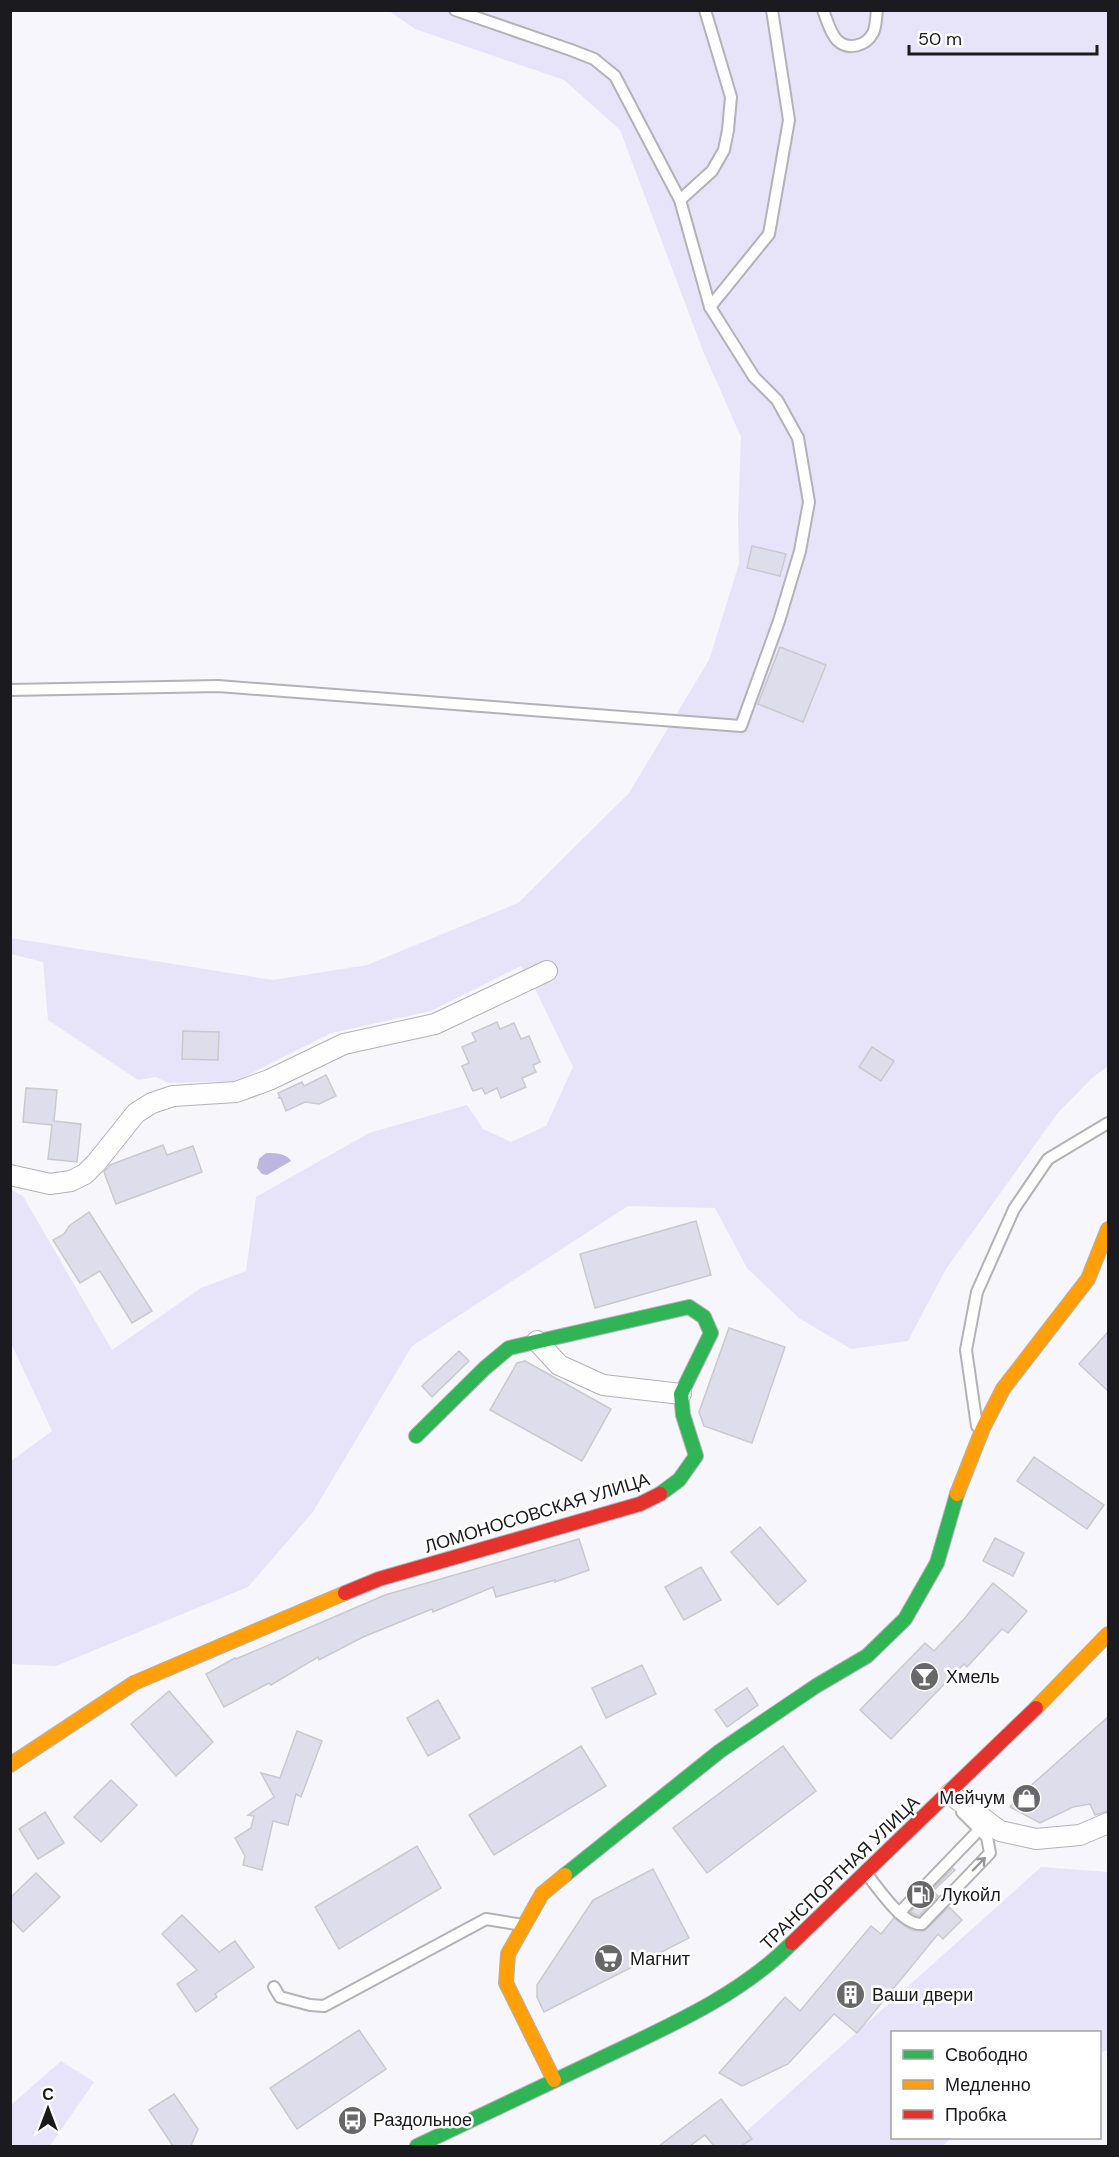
<svg xmlns="http://www.w3.org/2000/svg" width="1119" height="2157" font-family="'DM Sans',sans-serif">
<style>
.green{fill:#e7e4fa}
.water{fill:#bcb6e0}
.building{fill:#deddeb;stroke:#c9c9ce;stroke-width:1.5}
.lines{fill:none;stroke-linecap:round;stroke-linejoin:round}
.lane-casing{stroke:#b2b2b7;stroke-width:14}
.street-casing{stroke:#b2b2b7;stroke-width:22}
.fast-casing{stroke:#b2b2b7;stroke-width:16}
.slow-casing{stroke:#b2b2b7;stroke-width:16}
.jam-casing{stroke:#b2b2b7;stroke-width:16}
.lane{stroke:#fefeff;stroke-width:10}
.street{stroke:#fefeff;stroke-width:20}
.fast{stroke:#30b455;stroke-width:14}
.slow{stroke:#ff9f0a;stroke-width:14}
.jam{stroke:#e5322d;stroke-width:14}
.oneway{stroke:#97979a}
.labels{text-anchor:middle;dominant-baseline:central;stroke-width:5;stroke-linejoin:round;paint-order:stroke}
.street-label{font-size:18px;fill:#1a1a1f;stroke:#fff}
.poi-label{font-size:18px;fill:#1a1a1f;stroke:#fff;text-anchor:start}
</style>
<rect width="100%" height="100%" fill="#f6f6fc"/>
<g class="green">
<path d="M 389,11 L 1108,11 L 1108,1066 L 1092,1078 L 1057,1114 L 946,1269 L 908,1341 L 851,1349 L 799,1318 L 747,1268 L 715,1208 L 628,1206 L 412,1346 L 313,1512 L 248,1587 L 56,1666 L 11,1664 L 10,1462 L 52,1431 L 11,1343 L 11,1190 L 23,1196 L 112,1350 L 201,1288 L 246,1271 L 256,1197 L 369,1133 L 467,1105 L 483,1129 L 511,1142 L 546,1126 L 573,1067 L 534,987 L 521,966 L 431,1011 L 331,1033 L 236,1081 L 168,1083 L 156,1077 L 138,1080 L 48,1020 L 43,962 L 11,954 L 11,938 L 273,980 L 367,965 L 518,903 L 629,793 L 709,660 L 739,564 L 738,519 L 741,437 L 703,351 L 620,130 L 564,80 L 415,29 Z"/>
<path d="M 1041,1867 L 1108,1872 L 1108,2050 L 1100,2053 L 1100,2032 L 892,2032 L 892,2138 L 952,2138 L 942,2146 L 730,2146 Z"/>
<path d="M 61,2061 L 94,2082 L 50,2146 L 11,2146 L 11,2105 Z"/>
</g>
<path class="water" d="M 266,1153 C 275,1153 286,1153 291,1161 L 267,1175 L 262,1174 L 257,1168 L 259,1159 Z"/>
<g class="building">
<path d="M 752,546 L 786,554 L 780,576 L 747,568 Z"/>
<path d="M 780,647 L 826,665 L 803,722 L 758,704 Z"/>
<path d="M 497,1022 L 500,1029 L 514,1023 L 521,1039 L 529,1036 L 540,1062 L 533,1065 L 536,1072 L 522,1078 L 526,1087 L 501,1098 L 497,1088 L 485,1094 L 482,1088 L 473,1091 L 462,1066 L 469,1063 L 462,1047 L 476,1041 L 472,1033 Z"/>
<path d="M 183,1031 L 219,1032 L 218,1060 L 182,1059 Z"/>
<path d="M 872,1047 L 894,1061 L 881,1081 L 859,1067 Z"/>
<path d="M 326,1075 L 336,1096 L 319,1104 L 305,1102 L 286,1111 L 281,1098 L 278,1098 L 280,1097 L 278,1093 L 302,1082 L 304,1086 Z"/>
<path d="M 26,1088 L 57,1090 L 54,1121 L 81,1124 L 77,1162 L 48,1159 L 52,1125 L 23,1122 Z"/>
<path d="M 163,1145 L 167,1155 L 193,1146 L 202,1172 L 116,1204 L 104,1172 L 110,1165 Z"/>
<path d="M 89,1212 L 152,1311 L 132,1323 L 100,1271 L 80,1283 L 53,1240 L 64,1234 L 69,1226 Z"/>
<path d="M 696,1221 L 711,1275 L 595,1308 L 580,1254 Z"/>
<path d="M 729,1328 L 785,1347 L 752,1443 L 704,1426 L 699,1412 Z"/>
<path d="M 1108,1332 L 1108,1391 L 1079,1364 Z"/>
<path d="M 459,1351 L 469,1361 L 432,1397 L 422,1386 Z"/>
<path d="M 525,1361 L 611,1409 L 582,1461 L 490,1410 L 517,1363 Z"/>
<path d="M 1034,1457 L 1104,1505 L 1087,1529 L 1017,1481 Z"/>
<path d="M 760,1527 L 806,1581 L 778,1605 L 731,1552 Z"/>
<path d="M 995,1538 L 1024,1553 L 1013,1576 L 983,1561 Z"/>
<path d="M 579,1539 L 589,1570 L 555,1582 L 555,1580 L 496,1597 L 493,1587 L 433,1612 L 432,1609 L 363,1637 L 319,1660 L 318,1657 L 271,1685 L 269,1683 L 224,1707 L 206,1674 L 235,1658 L 236,1659 L 385,1595 Z"/>
<path d="M 701,1567 L 721,1600 L 684,1620 L 665,1587 Z"/>
<path d="M 993,1583 L 1027,1611 L 1008,1633 L 1002,1629 L 967,1667 L 964,1664 L 891,1739 L 860,1710 L 925,1643 L 934,1651 L 964,1619 Z"/>
<path d="M 642,1665 L 656,1694 L 606,1718 L 592,1688 Z"/>
<path d="M 747,1688 L 758,1705 L 727,1727 L 715,1710 Z"/>
<path d="M 169,1691 L 213,1742 L 176,1776 L 131,1724 Z"/>
<path d="M 438,1700 L 460,1738 L 428,1756 L 407,1718 Z"/>
<path d="M 1108,1717 L 1108,1811 L 1095,1815 L 1090,1804 L 1073,1807 L 1040,1823 L 1010,1807 L 1027,1789 Z"/>
<path d="M 297,1731 L 322,1741 L 301,1797 L 296,1794 L 288,1825 L 273,1821 L 262,1870 L 243,1865 L 245,1856 L 235,1838 L 251,1828 L 254,1816 L 248,1815 L 274,1797 L 261,1773 L 280,1778 Z"/>
<path d="M 581,1746 L 606,1786 L 494,1855 L 469,1815 Z"/>
<path d="M 783,1746 L 816,1791 L 707,1873 L 673,1828 Z"/>
<path d="M 111,1780 L 137,1805 L 101,1842 L 74,1817 Z"/>
<path d="M 45,1812 L 64,1843 L 38,1859 L 19,1829 Z"/>
<path d="M 417,1846 L 441,1888 L 339,1949 L 315,1907 Z"/>
<path d="M 953,1868 L 955,1870 L 933,1891 L 938,1896 L 919,1916 L 910,1912 Z"/>
<path d="M 653,1869 L 689,1938 L 544,2012 L 537,1997 L 537,1985 L 593,1900 Z"/>
<path d="M 36,1873 L 60,1897 L 23,1932 L 10,1918 L 10,1898 Z"/>
<path d="M 949,1907 L 962,1920 L 943,1939 L 938,1934 L 857,2033 L 834,2014 L 788,2064 L 742,2086 L 719,2073 L 785,1997 L 800,2011 L 871,1926 L 881,1934 L 894,1918 L 911,1930 L 924,1931 Z"/>
<path d="M 182,1915 L 219,1952 L 235,1941 L 254,1967 L 215,1994 L 217,1997 L 196,2012 L 177,1984 L 197,1970 L 162,1934 Z"/>
<path d="M 359,2030 L 386,2069 L 297,2129 L 270,2088 Z"/>
<path d="M 174,2094 L 198,2129 L 191,2146 L 173,2146 L 149,2110 Z"/>
<path d="M 721,2099 L 752,2139 L 741,2146 L 714,2146 L 705,2135 L 690,2146 L 659,2146 Z"/>
</g>
<g class="lines">
<defs>
<g id="lane">
<path d="M 823,10 C 827,20 830,33 837,40 C 848,51 866,46 873,33 C 876,27 876,18 877,10"/>
<path d="M 680,200 L 712,171 L 724,150 L 728,130 L 731,97 L 705,10"/>
<path d="M 710,307 L 769,234 L 789,120 L 772,10"/>
<path d="M 10,690 L 218,686 L 741,726 L 779,621 L 800,551 L 809,502 L 798,438 L 777,400 L 754,377 L 710,307 L 680,200 L 615,76 L 594,59 L 571,50 L 455,10"/>
<path d="M 977,1426 L 966,1350 L 977,1292 L 1014,1209 L 1048,1159 L 1108,1123"/>
<path d="M 865,1872 C 877,1886 902,1926 922,1924 L 990,1853 L 987,1837 L 962,1812"/>
<path d="M 899,1913 L 979,1830"/>
<path d="M 274,1987 L 280,1997 L 310,2005 L 324,2006 L 486,1919 L 523,1925"/>
</g>
<g id="street">
<path d="M 10,1175 L 50,1184 L 71,1181 L 85,1174 L 96,1163 L 136,1113 L 152,1103 L 173,1096 L 236,1092 L 269,1080 L 344,1044 L 435,1024 L 547,971"/>
<path d="M 537,1341 L 559,1365 L 603,1385 L 681,1394"/>
<path d="M 950,1794 L 1000,1831 L 1036,1839 L 1080,1835 L 1108,1823"/>
</g>
<g id="fast">
<path d="M 416,1436 L 485,1368 L 509,1348 L 689,1307 L 704,1317 L 711,1333 L 681,1394 L 683,1415 L 696,1456 L 679,1480 L 660,1494"/>
<path d="M 565,1875 L 720,1751 L 816,1686 L 867,1656 L 905,1619 L 937,1563 L 957,1494"/>
<path d="M 417,2146 C 479,2117 540,2087 602,2058 C 669,2026 739,1996 792,1943"/>
</g>
<g id="slow">
<path d="M 957,1494 L 983,1428 L 1003,1389 L 1088,1279 L 1108,1229"/>
<path d="M 1036,1708 L 1108,1634"/>
<path d="M 10,1765 L 134,1683 L 345,1593"/>
<path d="M 554,2080 L 506,1983 L 508,1954 L 542,1894 L 565,1875"/>
</g>
<g id="jam">
<path d="M 345,1593 L 379,1579 L 640,1504 L 660,1494"/>
<path d="M 792,1943 L 1036,1708"/>
</g>
</defs>
<use href="#lane" class="lane-casing"/>
<use href="#street" class="street-casing"/>
<use href="#fast" class="fast-casing"/>
<use href="#slow" class="slow-casing"/>
<use href="#jam" class="jam-casing"/>
<use href="#lane" class="lane"/>
<use href="#street" class="street"/>
<use href="#fast" class="fast"/>
<use href="#slow" class="slow"/>
<use href="#jam" class="jam"/>
</g>
<defs><path id="oneway-shaft" d="M-6 0H5M1.5-3L5.5 0L1.5 3" fill="none" stroke-width="1.6" stroke-linecap="round" stroke-linejoin="round" transform="scale(1.5)"/></defs>
<use class="oneway" href="#oneway-shaft" transform="translate(979 1864) rotate(-46)"/>
<defs>
<symbol id="bar-disc" viewBox="-11 -11 22 22"><circle r="9.5" fill="#67676c" stroke="#fff"/><path d="M-6-5H6L.8 .8V4.5H3.5V6h-7V4.5H-.8V.8Z" fill="#fff"/></symbol>
<symbol id="shop-disc" viewBox="-11 -11 22 22"><circle r="9.5" fill="#67676c" stroke="#fff"/><path d="M-5-2.5h2.3a2.7 3.5 0 0 1 5.4 0H5L5.5 6h-11ZM-1.5-2.5h3a1.5 2.3 0 0 0-3 0Z" fill="#fff"/></symbol>
<symbol id="fuel-disc" viewBox="-11 -11 22 22"><circle r="9.5" fill="#67676c" stroke="#fff"/><path d="M-5.5-6h7V0h2V4h1.3V-2.5L3-4.5l.8-.8L6-3V5H2.5V1h-1V6h-7ZM-4.2-4.7v3.2H.2V-4.7Z" fill="#fff"/></symbol>
<symbol id="supermarket-disc" viewBox="-11 -11 22 22"><circle r="9.5" fill="#67676c" stroke="#fff"/><path d="M-6-5.5h2.5l.6 2H6L4.5 2H-2.5L-4.4-4H-6ZM-1.5 3.2a1.3 1.3 0 1 0 .1 0ZM3 3.2a1.3 1.3 0 1 0 .1 0Z" fill="#fff"/></symbol>
<symbol id="building-disc" viewBox="-11 -11 22 22"><circle r="9.5" fill="#67676c" stroke="#fff"/><path d="M-4-6H4V6H1V3H-1V6H-4ZM-2.5-4.3h1.7v1.8h-1.7ZM.8-4.3h1.7v1.8H.8ZM-2.5-1h1.7V.8h-1.7ZM.8-1h1.7V.8H.8Z" fill="#fff"/></symbol>
<symbol id="bus-disc" viewBox="-11 -11 22 22"><circle r="9.5" fill="#67676c" stroke="#fff"/><path d="M-5-6H5V4H4V6H2V4H-2V6H-4V4H-5ZM-3.5-4V0h7V-4ZM-3.5 1.2v1.5H-2V1.2ZM2 1.2v1.5H3.5V1.2Z" fill="#fff"/></symbol>
</defs>
<g fill-rule="evenodd">
<use href="#bar-disc" x="908" y="1660" width="33" height="33"/>
<use href="#shop-disc" x="1010" y="1782" width="33" height="33"/>
<use href="#fuel-disc" x="904" y="1878" width="33" height="33"/>
<use href="#supermarket-disc" x="592" y="1942" width="33" height="33"/>
<use href="#building-disc" x="834" y="1978" width="33" height="33"/>
<use href="#bus-disc" x="336" y="2104" width="33" height="33"/>
</g>
<g class="labels">
<g class="street-label">
<text transform="translate(537 1513) rotate(-17)">ЛОМОНОСОВСКАЯ УЛИЦА</text>
<text transform="translate(840 1873) rotate(-44)">ТРАНСПОРТНАЯ УЛИЦА</text>
</g>
<g class="poi-label">
<text x="946" y="1677">Хмель</text>
<text x="1005" y="1798" text-anchor="end">Мейчум</text>
<text x="941" y="1895">Лукойл</text>
<text x="630" y="1959">Магнит</text>
<text x="872" y="1995">Ваши двери</text>
<text x="373" y="2120">Раздольное</text>
</g>
</g>
<rect width="1119" height="2157" fill="none" stroke="#1a1a1f" stroke-width="24"/>
<rect x="891" y="2031" width="210" height="108" fill="#ffffff" stroke="#a3a3a5" stroke-width="1.5"/>
<rect x="903" y="2050" width="30" height="9" fill="#30b455" stroke="#a3a3a5" stroke-width="1.5"/>
<text x="945" y="2061" font-size="18" fill="#1a1a1f">Свободно</text>
<rect x="903" y="2080" width="30" height="9" fill="#ff9f0a" stroke="#a3a3a5" stroke-width="1.5"/>
<text x="945" y="2091" font-size="18" fill="#1a1a1f">Медленно</text>
<rect x="903" y="2110" width="30" height="9" fill="#e5322d" stroke="#a3a3a5" stroke-width="1.5"/>
<text x="945" y="2121" font-size="18" fill="#1a1a1f">Пробка</text>
<g transform="translate(48 2109)" stroke="#ffffff" stroke-width="4.5" paint-order="stroke">
<path d="M0-4.5L10 22L0 15L-10 22Z" fill="#1a1a1f"/>
<text y="-9" font-size="16" font-weight="bold" text-anchor="middle" fill="#1a1a1f">С</text>
</g>
<path d="M909 45v9h188v-9" fill="none" stroke="#1a1a1f" stroke-width="3"/>
<text x="918" y="45" font-size="18" fill="#1a1a1f" stroke="#ffffff" stroke-width="4.5" paint-order="stroke">50 m</text>
</svg>
